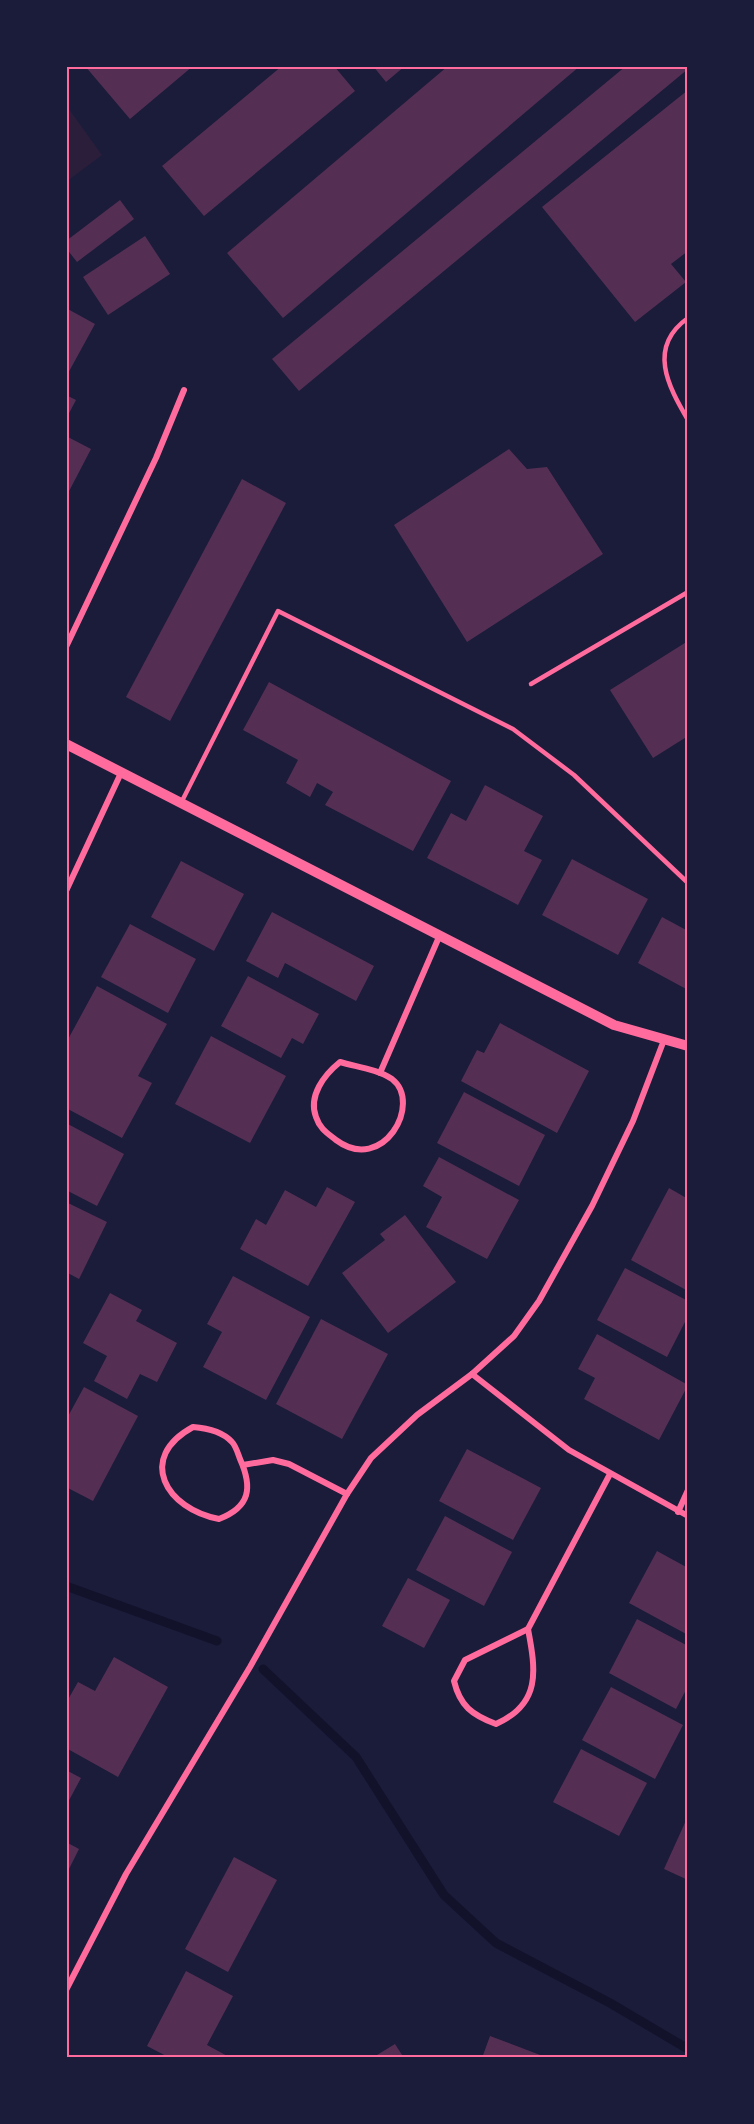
<svg xmlns="http://www.w3.org/2000/svg" width="754" height="2124" font-family="Karla,sans-serif">
<style>
.green{fill:#2a1e3b}
.lines{fill:none;stroke-linecap:round;stroke-linejoin:round}
.stream{stroke:#12122b;stroke-width:9}
.building{fill:#542f53}
.service{stroke:#ff6b9d;stroke-width:4.5}
.minor{stroke:#ff6b9d;stroke-width:6}
.tertiary{stroke:#ff6b9d;stroke-width:10}
.neatline{fill:none;stroke:#ff6b9d;stroke-width:2}
</style>
<rect width="100%" height="100%" fill="#1b1b3a"/>
<path class="green" d="M 66,105 L 102,155 L 66,182 Z"/>
<g class="lines">
<g class="stream">
<path d="M 66,1586 L 217,1641"/>
<path d="M 263,1669 L 356,1757 L 444,1895 L 496,1943 L 610,2003 L 688,2049"/>
</g>
</g>
<g class="building">
<path d="M 85,66 L 193,66 L 130,119 Z"/>
<path d="M 282,66 L 334,66 L 355,91 L 204,216 L 162,166 Z"/>
<path d="M 373,66 L 405,66 L 386,82 Z"/>
<path d="M 448,66 L 580,66 L 283,318 L 227,253 Z"/>
<path d="M 626,66 L 688,66 L 688,69 L 299,391 L 272,359 Z"/>
<path d="M 688,90 L 688,251 L 671,264 L 686,282 L 635,322 L 542,207 Z"/>
<path d="M 120,200 L 134,219 L 77,262 L 66,248 L 66,241 Z"/>
<path d="M 145,236 L 170,274 L 108,315 L 83,277 Z"/>
<path d="M 66,308 L 95,324 L 66,377 Z"/>
<path d="M 66,395 L 76,400 L 66,419 Z"/>
<path d="M 66,436 L 91,449 L 66,497 Z"/>
<path d="M 509,449 L 527,469 L 547,467 L 603,554 L 467,642 L 394,525 Z"/>
<path d="M 242,479 L 286,503 L 170,721 L 126,697 Z"/>
<path d="M 688,641 L 688,736 L 653,758 L 610,690 Z"/>
<path d="M 269,682 L 451,781 L 413,851 L 325,805 L 333,792 L 317,783 L 310,797 L 286,783 L 298,760 L 243,730 Z"/>
<path d="M 485,785 L 543,816 L 524,851 L 542,860 L 518,905 L 427,858 L 451,813 L 466,821 Z"/>
<path d="M 572,859 L 648,899 L 618,955 L 542,915 Z"/>
<path d="M 181,861 L 244,894 L 214,951 L 151,917 Z"/>
<path d="M 272,912 L 374,966 L 356,1001 L 285,963 L 278,978 L 246,961 Z"/>
<path d="M 662,917 L 688,931 L 688,990 L 638,963 Z"/>
<path d="M 130,924 L 196,959 L 168,1013 L 101,977 Z"/>
<path d="M 248,976 L 319,1014 L 303,1044 L 292,1038 L 281,1058 L 221,1026 Z"/>
<path d="M 97,986 L 167,1024 L 138,1076 L 152,1083 L 122,1138 L 66,1108 L 66,1043 Z"/>
<path d="M 500,1023 L 589,1071 L 557,1133 L 461,1081 L 477,1050 L 484,1053 Z"/>
<path d="M 211,1036 L 286,1076 L 250,1143 L 175,1104 Z"/>
<path d="M 464,1092 L 545,1135 L 519,1186 L 437,1143 Z"/>
<path d="M 66,1123 L 124,1154 L 97,1206 L 66,1190 Z"/>
<path d="M 439,1157 L 519,1200 L 487,1259 L 426,1227 L 442,1197 L 423,1186 Z"/>
<path d="M 327,1187 L 355,1202 L 308,1286 L 240,1249 L 256,1219 L 266,1225 L 285,1190 L 316,1207 Z"/>
<path d="M 669,1188 L 688,1199 L 688,1291 L 631,1260 Z"/>
<path d="M 66,1202 L 107,1222 L 79,1279 L 66,1272 Z"/>
<path d="M 405,1215 L 456,1282 L 388,1333 L 342,1273 L 385,1240 L 380,1234 Z"/>
<path d="M 625,1268 L 688,1301 L 688,1316 L 667,1357 L 597,1320 Z"/>
<path d="M 233,1276 L 310,1317 L 266,1400 L 203,1367 L 222,1332 L 207,1324 Z"/>
<path d="M 110,1293 L 142,1310 L 136,1321 L 177,1343 L 157,1382 L 140,1374 L 127,1399 L 94,1381 L 107,1356 L 83,1343 Z"/>
<path d="M 321,1319 L 388,1354 L 342,1439 L 276,1404 Z"/>
<path d="M 597,1334 L 688,1385 L 659,1440 L 584,1399 L 595,1378 L 578,1369 Z"/>
<path d="M 84,1387 L 138,1416 L 93,1501 L 66,1487 L 66,1420 Z"/>
<path d="M 467,1449 L 541,1488 L 513,1540 L 439,1501 Z"/>
<path d="M 445,1516 L 512,1552 L 484,1606 L 416,1570 Z"/>
<path d="M 657,1551 L 688,1568 L 688,1635 L 629,1603 Z"/>
<path d="M 408,1578 L 450,1600 L 424,1648 L 382,1626 Z"/>
<path d="M 637,1619 L 688,1646 L 688,1686 L 676,1709 L 609,1673 Z"/>
<path d="M 114,1657 L 168,1687 L 118,1777 L 66,1748 L 66,1703 L 78,1682 L 95,1691 Z"/>
<path d="M 611,1687 L 683,1725 L 655,1779 L 582,1740 Z"/>
<path d="M 581,1749 L 647,1783 L 619,1836 L 553,1802 Z"/>
<path d="M 66,1770 L 81,1778 L 66,1806 Z"/>
<path d="M 688,1816 L 688,1880 L 664,1869 Z"/>
<path d="M 66,1842 L 79,1849 L 66,1875 Z"/>
<path d="M 234,1857 L 277,1880 L 228,1972 L 185,1949 Z"/>
<path d="M 186,1971 L 233,1996 L 207,2045 L 231,2058 L 170,2058 L 147,2046 Z"/>
<path d="M 490,2036 L 548,2058 L 482,2058 Z"/>
<path d="M 395,2044 L 404,2058 L 372,2058 Z"/>
</g>
<g class="lines">
<g class="service">
<path d="M 688,318 C 647,347 668,386 688,420"/>
<path d="M 531,684 L 688,592"/>
<path d="M 181,803 L 278,611 L 513,729 L 574,775 L 688,883"/>
</g>
<g class="minor">
<path d="M 66,647 L 156,458 L 184,390"/>
<path d="M 66,891 L 121,773"/>
<path d="M 340,1062 C 357,1067 377,1069 392,1079 C 423,1103 383,1175 336,1140 C 327,1133 320,1129 316,1117 C 308,1096 324,1075 340,1062 Z"/>
<path d="M 380,1073 L 439,937"/>
<path d="M 472,1374 L 569,1450 L 688,1516"/>
<path d="M 193,1427 C 206,1428 222,1431 232,1442 C 236,1446 238,1454 240,1459 C 253,1488 250,1507 219,1519 C 166,1509 136,1458 193,1427 Z"/>
<path d="M 243,1465 L 273,1460 L 289,1464 L 347,1494"/>
<path d="M 678,1512 L 688,1490"/>
<path d="M 528,1629 C 536,1671 541,1704 496,1724 C 472,1715 460,1706 454,1681 L 465,1660 Z"/>
<path d="M 528,1629 L 610,1474"/>
<path d="M 66,1990 L 126,1874 L 250,1667 L 347,1494 L 371,1458 L 417,1415 L 472,1374 L 514,1336 L 539,1301 L 592,1206 L 633,1121 L 664,1040"/>
</g>
<path class="tertiary" d="M 66,744 L 614,1025 L 688,1046"/>
</g>
<rect width="754" height="2124" fill="none" stroke="#1b1b3a" stroke-width="135"/>
<rect x="68" y="68" width="618" height="1988" class="neatline"/>
</svg>
